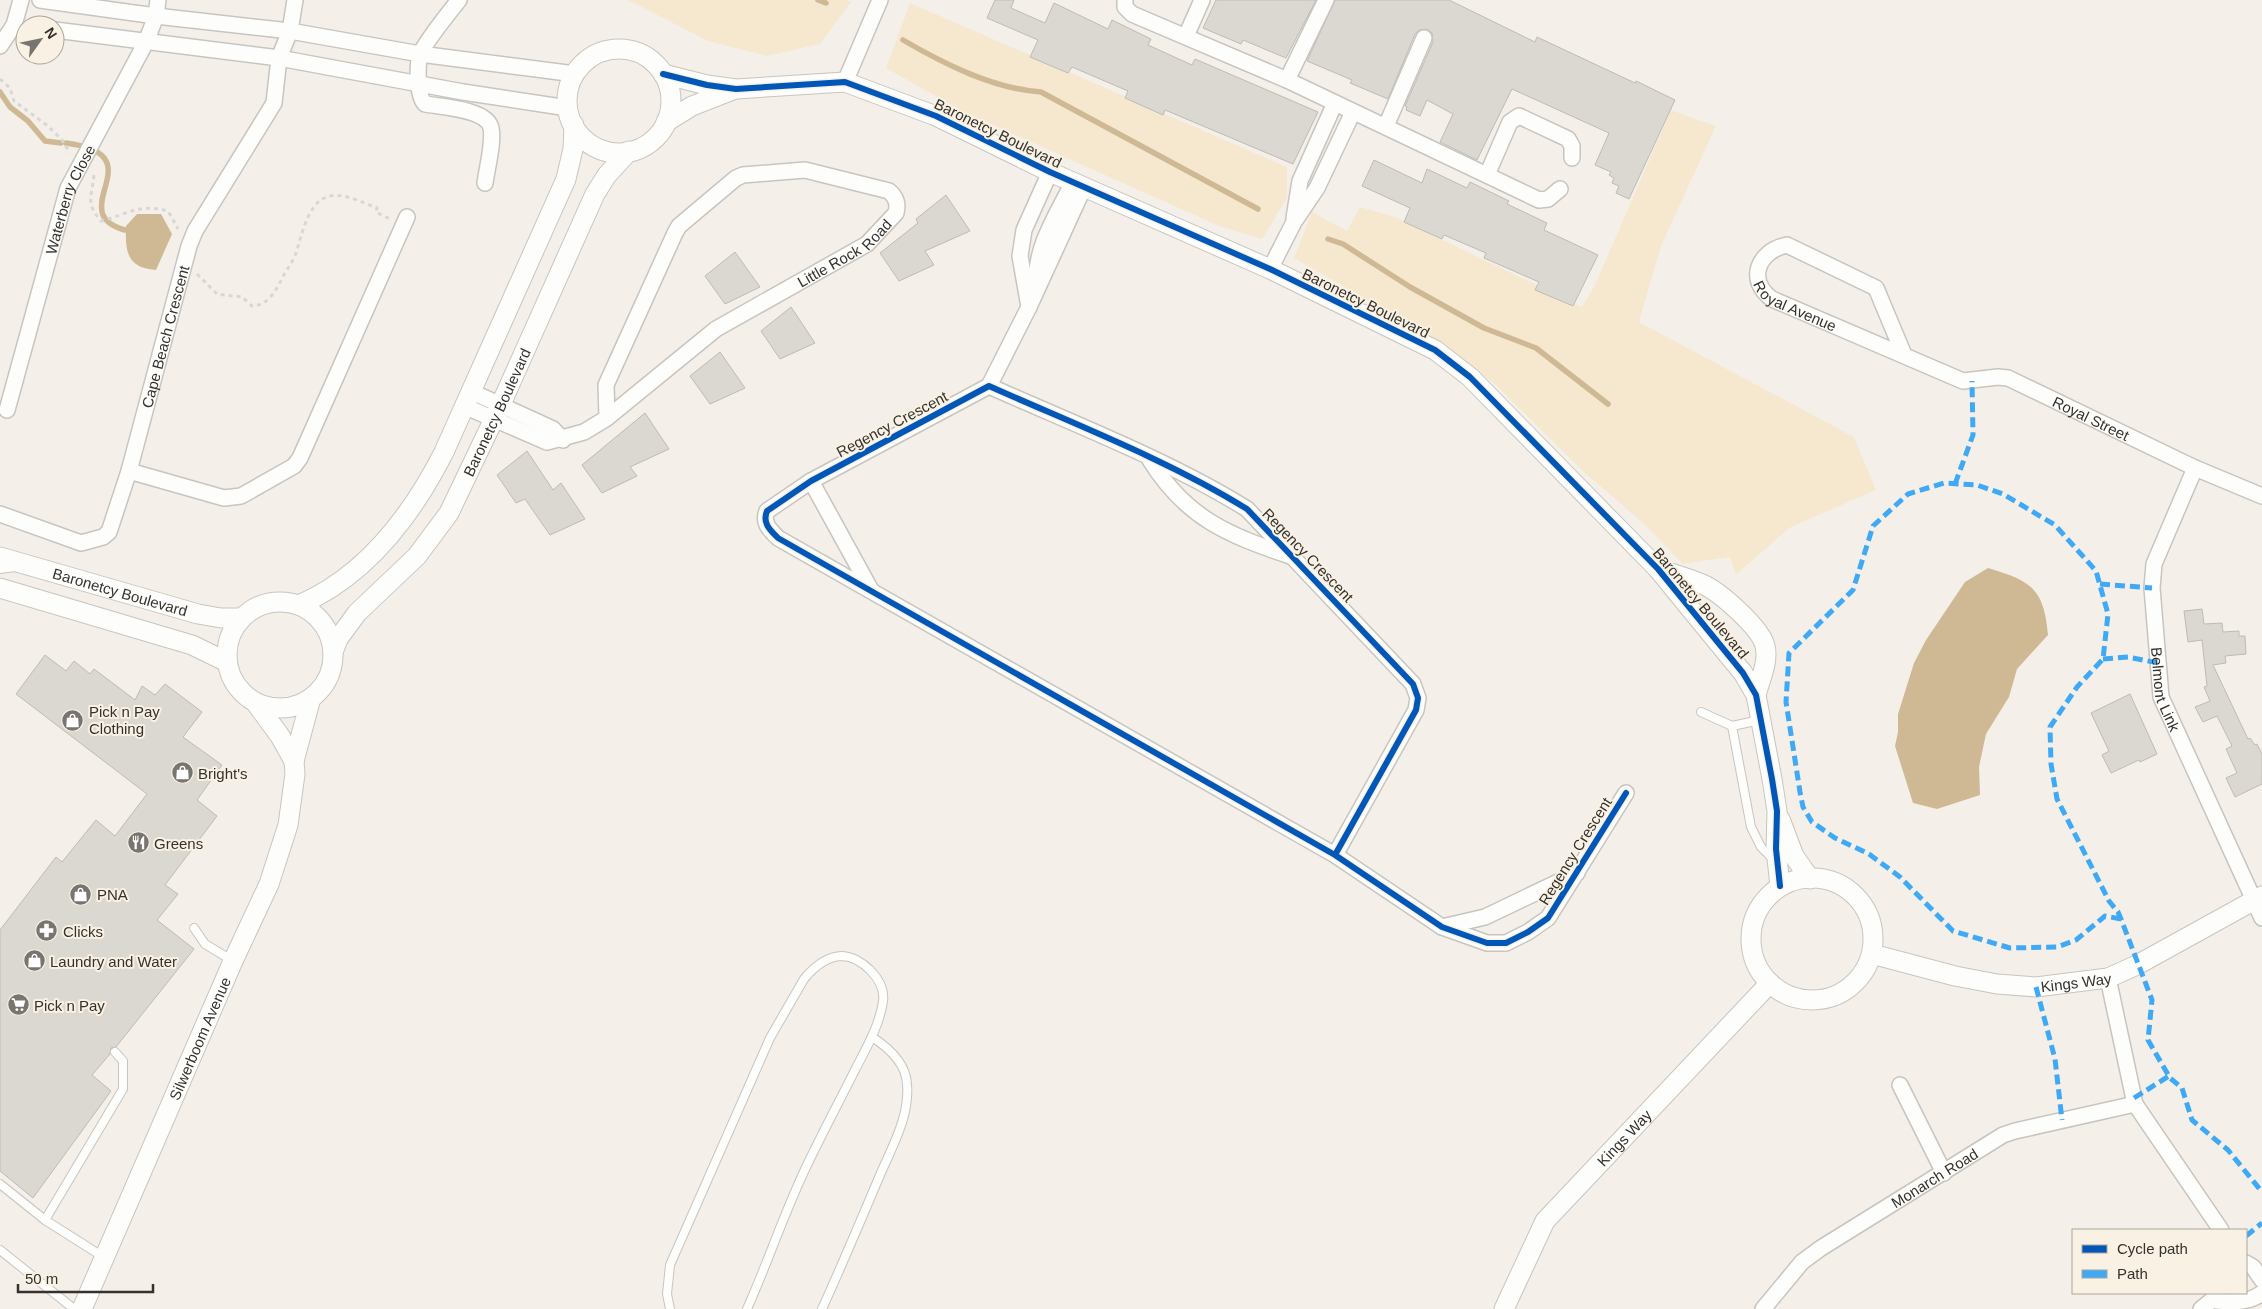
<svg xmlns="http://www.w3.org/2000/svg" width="2262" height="1309" font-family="Helvetica,sans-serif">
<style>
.green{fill:#f6e8cf}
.water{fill:#ceb994}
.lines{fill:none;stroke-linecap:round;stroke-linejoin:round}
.stream{stroke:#ceb994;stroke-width:5.5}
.building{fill:#dbd8d2;stroke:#bebbb5}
.service-casing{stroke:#c8c5bf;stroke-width:10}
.minor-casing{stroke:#c8c5bf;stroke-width:18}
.tertiary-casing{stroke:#c8c5bf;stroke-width:21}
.path{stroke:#d9d7d5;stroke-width:3;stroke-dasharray:4 4;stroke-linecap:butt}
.service{stroke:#fdfdfc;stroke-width:8}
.minor{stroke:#fdfdfc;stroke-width:15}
.tertiary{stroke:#fdfdfc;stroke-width:19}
.quiet{stroke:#3fa9f5;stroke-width:5;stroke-dasharray:10 5;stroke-linecap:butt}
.cycleway-casing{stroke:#f9f1e4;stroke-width:9}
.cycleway{stroke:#0057b8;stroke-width:6}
.labels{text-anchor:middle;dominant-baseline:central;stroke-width:4;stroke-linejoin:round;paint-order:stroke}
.street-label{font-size:15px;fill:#35322d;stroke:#f9f1e4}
.poi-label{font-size:15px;fill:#35322d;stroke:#f9f1e4;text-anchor:start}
</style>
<rect width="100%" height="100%" fill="#f4f0e9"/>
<g class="green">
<path d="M 628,0 L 847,0 L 851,2 L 820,44 L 767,56 L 708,41 Z"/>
<path d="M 910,3 L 1287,167 L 1287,198 L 1262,239 L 1219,226 L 962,111 L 886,68 Z"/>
<path d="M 1671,110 L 1716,126 L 1661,246 L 1639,322 L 1854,437 L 1876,490 L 1789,528 L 1736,575 L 1730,557 L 1683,564 L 1641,521 L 1586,474 L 1497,386 L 1446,345 L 1294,258 L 1312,212 L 1347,231 L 1360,207 L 1395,217 L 1582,307 L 1595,285 Z"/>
</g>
<g class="water">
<path d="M 137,214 L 161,214 L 172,234 L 156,270 C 127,268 125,252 126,226 Z"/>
<path d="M 1988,568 C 2031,581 2044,588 2048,635 L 2017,669 L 2009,697 L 1986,734 L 1979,767 L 1980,795 L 1937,809 L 1913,803 L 1895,746 L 1898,732 L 1898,714 L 1914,663 L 1926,640 L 1965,582 Z"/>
</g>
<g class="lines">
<g class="stream">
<path d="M 818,0 L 826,3"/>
<path d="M 903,40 C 944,64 994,89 1041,92 L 1258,209"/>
<path d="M 0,92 L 10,107 L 28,121 L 45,141 L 61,143"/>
<path d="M 66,143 C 158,155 61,212 125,230"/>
<path d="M 1328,239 L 1343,244 L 1410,287 L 1484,328 L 1536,348 L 1608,404"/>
</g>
</g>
<g class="building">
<path d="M 995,0 L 1014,0 L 1011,8 L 1045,23 L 1054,3 L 1108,29 L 1112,20 L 1151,39 L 1148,45 L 1192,65 L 1195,59 L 1318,112 L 1293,164 L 1165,110 L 1163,115 L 1125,98 L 1128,91 L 1072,67 L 1068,73 L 1030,57 L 1038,40 L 987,18 Z"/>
<path d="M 1216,0 L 1316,0 L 1286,58 L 1243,40 L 1241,44 L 1203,28 Z"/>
<path d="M 1335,0 L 1449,0 L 1535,42 L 1537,37 L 1635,83 L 1636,81 L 1675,100 L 1629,199 L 1616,193 L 1619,186 L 1612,183 L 1614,178 L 1609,175 L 1611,172 L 1595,165 L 1609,133 L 1512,89 L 1477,160 L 1440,142 L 1453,114 L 1427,100 L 1420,116 L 1406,110 L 1407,107 L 1405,106 L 1433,42 L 1432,33 L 1427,29 L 1419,30 L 1415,34 L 1388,99 L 1350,83 L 1352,80 L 1307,61 Z"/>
<path d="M 1374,160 L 1422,183 L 1427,169 L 1467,188 L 1470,182 L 1509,201 L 1507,204 L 1547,223 L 1544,230 L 1598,255 L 1573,306 L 1535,290 L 1539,282 L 1484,258 L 1486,253 L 1444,235 L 1442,239 L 1404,222 L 1410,208 L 1362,186 Z"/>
<path d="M 946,195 L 970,231 L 925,251 L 934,265 L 899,281 L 880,253 L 918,223 L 916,219 Z"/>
<path d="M 735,252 L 760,287 L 725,304 L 705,276 Z"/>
<path d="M 791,307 L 815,343 L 780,359 L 761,331 Z"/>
<path d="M 720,352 L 745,388 L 710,404 L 690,376 Z"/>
<path d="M 645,413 L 669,449 L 630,467 L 637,476 L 602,493 L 582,465 Z"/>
<path d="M 527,451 L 553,490 L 561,483 L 585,519 L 550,535 L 525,499 L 516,503 L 497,475 Z"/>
<path d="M 2202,609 L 2204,624 L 2222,623 L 2223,632 L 2239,631 L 2239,636 L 2245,636 L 2246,654 L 2225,656 L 2226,663 L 2213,665 L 2248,739 L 2250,738 L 2255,745 L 2257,744 L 2262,754 L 2262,784 L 2235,797 L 2226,778 L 2237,773 L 2226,749 L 2232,746 L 2217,716 L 2203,722 L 2195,707 L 2210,701 L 2204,687 L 2207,686 L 2202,640 L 2188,642 L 2184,611 Z"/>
<path d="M 45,655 L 66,671 L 74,661 L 90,674 L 94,669 L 135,700 L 142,686 L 155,695 L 165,684 L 202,712 L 183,737 L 222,765 L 197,800 L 217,816 L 165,885 L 178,894 L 157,920 L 194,949 L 116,1047 L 111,1048 L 110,1054 L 92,1075 L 111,1091 L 33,1198 L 0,1171 L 0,930 L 56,857 L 62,862 L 96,820 L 115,836 L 147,794 L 16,694 Z"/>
<path d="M 2130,694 L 2157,754 L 2140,762 L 2139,760 L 2111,773 L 2102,755 L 2109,751 L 2091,713 Z"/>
</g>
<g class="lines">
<defs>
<g id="service">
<path d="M 0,569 L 15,567"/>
<path d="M 1701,712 L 1732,726 L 1760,720"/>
<path d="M 1732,726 L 1751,827 L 1761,847 L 1773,859"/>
<path d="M 194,928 L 205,944 L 233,961"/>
<path d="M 0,1184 L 45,1220"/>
<path d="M 0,1250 L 74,1309"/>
<path d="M 105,1258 L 45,1220 L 123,1089 L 123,1061 L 115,1052"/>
<path d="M 670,1309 L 667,1294 L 670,1265 L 770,1038 L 804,979 C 813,968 826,957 841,956 C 861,956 886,980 883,1001 C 880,1024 867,1047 856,1068 C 841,1098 825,1128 810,1159 C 786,1207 769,1260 747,1309"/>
<path d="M 822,1309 C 842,1265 861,1220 880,1175 C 892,1147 910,1116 907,1084 C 906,1063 889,1048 872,1037"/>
</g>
<g id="minor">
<path d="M 40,0 L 156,16 L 290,31 L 420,54 L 575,74"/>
<path d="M 459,0 C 451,10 423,45 420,55 C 417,66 417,96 425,104 C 442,107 487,109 491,128 C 494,142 487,168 485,183"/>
<path d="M 1125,0 L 1125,7 L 1132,14 L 1287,80 L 1539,200 L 1548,199 L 1560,189"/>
<path d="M 55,30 L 279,58 L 463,92 L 568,108"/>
<path d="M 1186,36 L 1202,0"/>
<path d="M 0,46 L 14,25 L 21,0"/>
<path d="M 1287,80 L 1326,0"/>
<path d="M 845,82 L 880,0"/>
<path d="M 1386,126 L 1424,38"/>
<path d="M 1487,175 L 1510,122 L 1519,116 L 1568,139 L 1572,146 L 1572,158"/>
<path d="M 1294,218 L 1300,181 L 1335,103"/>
<path d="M 1270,269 L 1294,222 L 1317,188 L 1353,112"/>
<path d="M 1037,279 C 1035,247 1059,211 1073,182"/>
<path d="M 1029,307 L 1020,256 L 1024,230 L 1050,172"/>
<path id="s1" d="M 1904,355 L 1876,288 L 1787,245 C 1758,251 1746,280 1772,299 L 1963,381 L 1998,377 L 2008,378 L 2195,468 L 2262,496"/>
<path d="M 989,386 L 1029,307 L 1084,187"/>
<path d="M 470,391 L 553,429 L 563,440"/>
<path id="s2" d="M 464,406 L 547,442 L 584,432 L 607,418 L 716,329 L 867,244 L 896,213 C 898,204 897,198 889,191 L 805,170 L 743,175 L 736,178 L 679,226 L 675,233 L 606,385 L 607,418"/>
<path id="s3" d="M 7,410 L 68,188 L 146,42 L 156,16 L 158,0"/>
<path d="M 1150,460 C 1186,518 1228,535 1290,556"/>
<path id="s4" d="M 2195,468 L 2154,564 L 2152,588 L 2161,697 L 2262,918"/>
<path d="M 129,471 L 224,498 L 241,496 L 294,466 L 300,458 L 407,217"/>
<path d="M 811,481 L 871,590"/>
<path id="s5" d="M 0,514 L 81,543 L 103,537 L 109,532 L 129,471 L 189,246 L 195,231 L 274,103 L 279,58 L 290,31 L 295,0"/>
<path d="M 1335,855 L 1416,710 L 1418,698 L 1413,684 L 1247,509 C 1168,460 1074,424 989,386 L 811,481 L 767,511 C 762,523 770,530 778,538 L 1335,855 L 1442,927 L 1487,943 L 1506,943 L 1528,932 L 1548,918 L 1626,793"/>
<path d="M 1442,927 L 1485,917 L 1577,873"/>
<path d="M 2108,978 L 2135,1104 L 2221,1230"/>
<path d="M 1900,1085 L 1944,1173"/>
<path d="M 2246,1263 L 2253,1267 L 2262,1280"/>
<path d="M 2212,1300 C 2229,1303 2248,1304 2262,1293"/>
<path id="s6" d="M 1763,1309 L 1802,1262 L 1821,1248 L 2003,1135 L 2015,1131 L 2135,1104"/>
<path d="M 2201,1309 L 2212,1300 L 2217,1293"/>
</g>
<g id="tertiary">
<circle cx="619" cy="101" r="52"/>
<path d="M 663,74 L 707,85 L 736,89 L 845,82 L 936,116 L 1050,172 L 1270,269 L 1435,350 L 1470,377 L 1658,569 L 1743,673 L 1756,695 L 1772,779 L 1777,811 L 1776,849 L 1780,886"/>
<path d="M 666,122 L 692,106 L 733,90"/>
<path id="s7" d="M 0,557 L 198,614 L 221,618 L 241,618"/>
<path d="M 1658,569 C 1673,574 1688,578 1702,584 C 1719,591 1761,628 1765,646 C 1769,661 1760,680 1756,695"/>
<path d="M 0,588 L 192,645 L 227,662"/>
<circle cx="280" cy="655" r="53"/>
<path d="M 299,605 C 366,576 412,515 444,452 L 566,179 L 573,149 L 574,125"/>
<path id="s8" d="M 333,652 L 338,639 L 357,613 L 417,556 L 449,513 L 501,404 L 595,194 L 607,175 L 629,151"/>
<path d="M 255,702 L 280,736 L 294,761"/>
<path d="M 1780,819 L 1794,856 L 1810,879"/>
<circle cx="1812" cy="939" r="61"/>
<path id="s9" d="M 1872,954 L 1955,976 L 1997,984 L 2036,987 L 2108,978 L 2137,965 L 2262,896"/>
<path id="s10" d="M 82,1309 L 233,961 L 269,884 L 288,825 L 295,774 L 294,761 L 311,698"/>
<path id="s11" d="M 1504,1309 L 1545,1221 L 1770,983"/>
</g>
</defs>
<use href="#service" class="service-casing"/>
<use href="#minor" class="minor-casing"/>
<use href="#tertiary" class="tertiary-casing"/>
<g class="path">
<path d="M 0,79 L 10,88 L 14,101 L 48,126 L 62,140 L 70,153"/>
<path d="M 94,175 C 92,196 85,203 101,221 C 129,214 138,203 168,211 L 178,229"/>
<path d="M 197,274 L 217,294 L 242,297 L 252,306 C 271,305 277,287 285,273 C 289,266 294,260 296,253 C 302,235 308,200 330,196 C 346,193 363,203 377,208 L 376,212 L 390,219"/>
</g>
<use href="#service" class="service"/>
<use href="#minor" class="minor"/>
<use href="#tertiary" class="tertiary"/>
<g class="quiet">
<path d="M 1955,484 L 1973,435 L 1972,381"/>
<path d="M 2100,584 L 2152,588"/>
<path d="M 2103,659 L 2128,657 L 2158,663"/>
<path d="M 2121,919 L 2105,916 L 2076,940 L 2057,947 L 2010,948 L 1953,931 L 1900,877 L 1869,854 L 1835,838 L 1812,822 L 1803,807 L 1800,792 L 1786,702 L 1789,653 L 1853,590 L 1873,526 L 1908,494 L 1944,483 L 1977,485 L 2003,494 L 2055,525 L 2096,571 L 2108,614 L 2103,659 L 2077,687 L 2050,727 L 2051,764 L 2057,799 L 2109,901 L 2118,912 L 2121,919 L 2152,1000 L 2148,1040 L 2170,1078 L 2182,1088 L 2192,1120 L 2228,1150 L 2262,1192"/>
<path d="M 2036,987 L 2055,1059 L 2062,1120"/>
<path d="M 2134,1098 L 2169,1076"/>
<path d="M 2246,1236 L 2262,1223"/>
</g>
<defs>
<g id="cycleway">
<path d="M 663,74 L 707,85 L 736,89 L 845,82 L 936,116 L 1050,172 L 1270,269 L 1435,350 L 1470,377 L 1658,569 L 1743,673 L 1756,695 L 1772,779 L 1777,811 L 1776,849 L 1780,886"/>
<path d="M 1335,855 L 1416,710 L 1418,698 L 1413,684 L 1247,509 C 1168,460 1074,424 989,386 L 811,481 L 767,511 C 762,523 770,530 778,538 L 1335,855 L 1442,927 L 1487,943 L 1506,943 L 1528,932 L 1548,918 L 1626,793"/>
</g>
</defs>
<use href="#cycleway" class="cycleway-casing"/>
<use href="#cycleway" class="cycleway"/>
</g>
<defs>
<symbol id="shop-disc" viewBox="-11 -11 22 22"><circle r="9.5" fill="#78746f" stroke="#f9f1e4"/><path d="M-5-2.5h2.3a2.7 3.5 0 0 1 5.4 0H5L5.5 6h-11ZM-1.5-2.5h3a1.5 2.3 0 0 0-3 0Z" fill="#fff"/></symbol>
<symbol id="restaurant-disc" viewBox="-11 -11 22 22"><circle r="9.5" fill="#78746f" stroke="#f9f1e4"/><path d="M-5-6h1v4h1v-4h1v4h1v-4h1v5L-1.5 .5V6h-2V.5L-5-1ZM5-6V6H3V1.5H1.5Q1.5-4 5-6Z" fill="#fff"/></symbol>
<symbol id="pharmacy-disc" viewBox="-11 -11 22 22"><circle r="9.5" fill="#78746f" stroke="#f9f1e4"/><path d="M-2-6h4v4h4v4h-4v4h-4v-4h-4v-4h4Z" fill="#fff"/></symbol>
<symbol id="supermarket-disc" viewBox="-11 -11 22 22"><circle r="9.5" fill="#78746f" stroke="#f9f1e4"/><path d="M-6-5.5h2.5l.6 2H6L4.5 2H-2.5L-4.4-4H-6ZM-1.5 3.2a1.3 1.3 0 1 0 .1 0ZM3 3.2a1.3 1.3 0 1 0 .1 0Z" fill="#fff"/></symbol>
</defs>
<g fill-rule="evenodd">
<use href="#shop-disc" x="60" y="708" width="25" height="25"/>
<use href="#shop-disc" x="170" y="760" width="25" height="25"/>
<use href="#restaurant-disc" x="126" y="830" width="25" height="25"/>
<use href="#shop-disc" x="68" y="882" width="25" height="25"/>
<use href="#pharmacy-disc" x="34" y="918" width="25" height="25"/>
<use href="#shop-disc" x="22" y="948" width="25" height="25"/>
<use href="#supermarket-disc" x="6" y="992" width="25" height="25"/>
</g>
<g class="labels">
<g class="street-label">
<text transform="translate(998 133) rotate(26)">Baronetcy Boulevard</text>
<text stroke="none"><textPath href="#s3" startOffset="220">Waterberry Close</textPath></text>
<text stroke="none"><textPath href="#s2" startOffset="446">Little Rock Road</textPath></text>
<text stroke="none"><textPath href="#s1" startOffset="269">Royal Avenue</textPath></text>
<text transform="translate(1366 303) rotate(26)">Baronetcy Boulevard</text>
<text stroke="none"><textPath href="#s5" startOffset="320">Cape Beach Crescent</textPath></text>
<text stroke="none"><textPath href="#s8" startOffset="294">Baronetcy Boulevard</textPath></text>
<text stroke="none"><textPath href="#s1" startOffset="591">Royal Street</textPath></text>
<text transform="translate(892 424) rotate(-28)">Regency Crescent</text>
<text transform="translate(1308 555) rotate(46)">Regency Crescent</text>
<text stroke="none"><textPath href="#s7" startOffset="125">Baronetcy Boulevard</textPath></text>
<text transform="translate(1701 603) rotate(50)">Baronetcy Boulevard</text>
<text stroke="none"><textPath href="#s4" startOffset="231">Belmont Link</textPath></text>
<text transform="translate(1575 851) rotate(-58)">Regency Crescent</text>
<text stroke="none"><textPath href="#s9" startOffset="208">Kings Way</textPath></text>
<text stroke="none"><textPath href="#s10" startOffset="295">Silwerboom Avenue</textPath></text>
<text stroke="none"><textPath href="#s11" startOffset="212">Kings Way</textPath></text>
<text stroke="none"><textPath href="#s6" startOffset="218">Monarch Road</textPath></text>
</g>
<g class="poi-label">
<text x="89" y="711">Pick n Pay<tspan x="89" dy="17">Clothing</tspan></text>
<text x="198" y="773">Bright's</text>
<text x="154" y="843">Greens</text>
<text x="97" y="894">PNA</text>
<text x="63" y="931">Clicks</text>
<text x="50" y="961">Laundry and Water</text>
<text x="34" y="1005">Pick n Pay</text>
</g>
</g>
<rect x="2072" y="1229" width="175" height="65" fill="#f9f1e4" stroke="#aba59b"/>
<rect x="2082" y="1245" width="25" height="8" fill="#0057b8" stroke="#aba59b"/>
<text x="2117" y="1254" font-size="15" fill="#35322d">Cycle path</text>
<rect x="2082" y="1270" width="25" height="8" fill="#3fa9f5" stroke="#aba59b"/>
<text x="2117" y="1279" font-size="15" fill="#35322d">Path</text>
<g transform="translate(40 40) rotate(57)"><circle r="24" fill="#f9f1e4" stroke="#aba59b"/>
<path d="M0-4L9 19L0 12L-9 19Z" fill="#78746f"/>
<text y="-8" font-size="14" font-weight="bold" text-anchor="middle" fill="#35322d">N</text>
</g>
<path d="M18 1284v8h135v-8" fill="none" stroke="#35322d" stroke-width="2.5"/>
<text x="25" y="1284" font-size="15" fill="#35322d" stroke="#f9f1e4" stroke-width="4" paint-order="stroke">50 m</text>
</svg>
